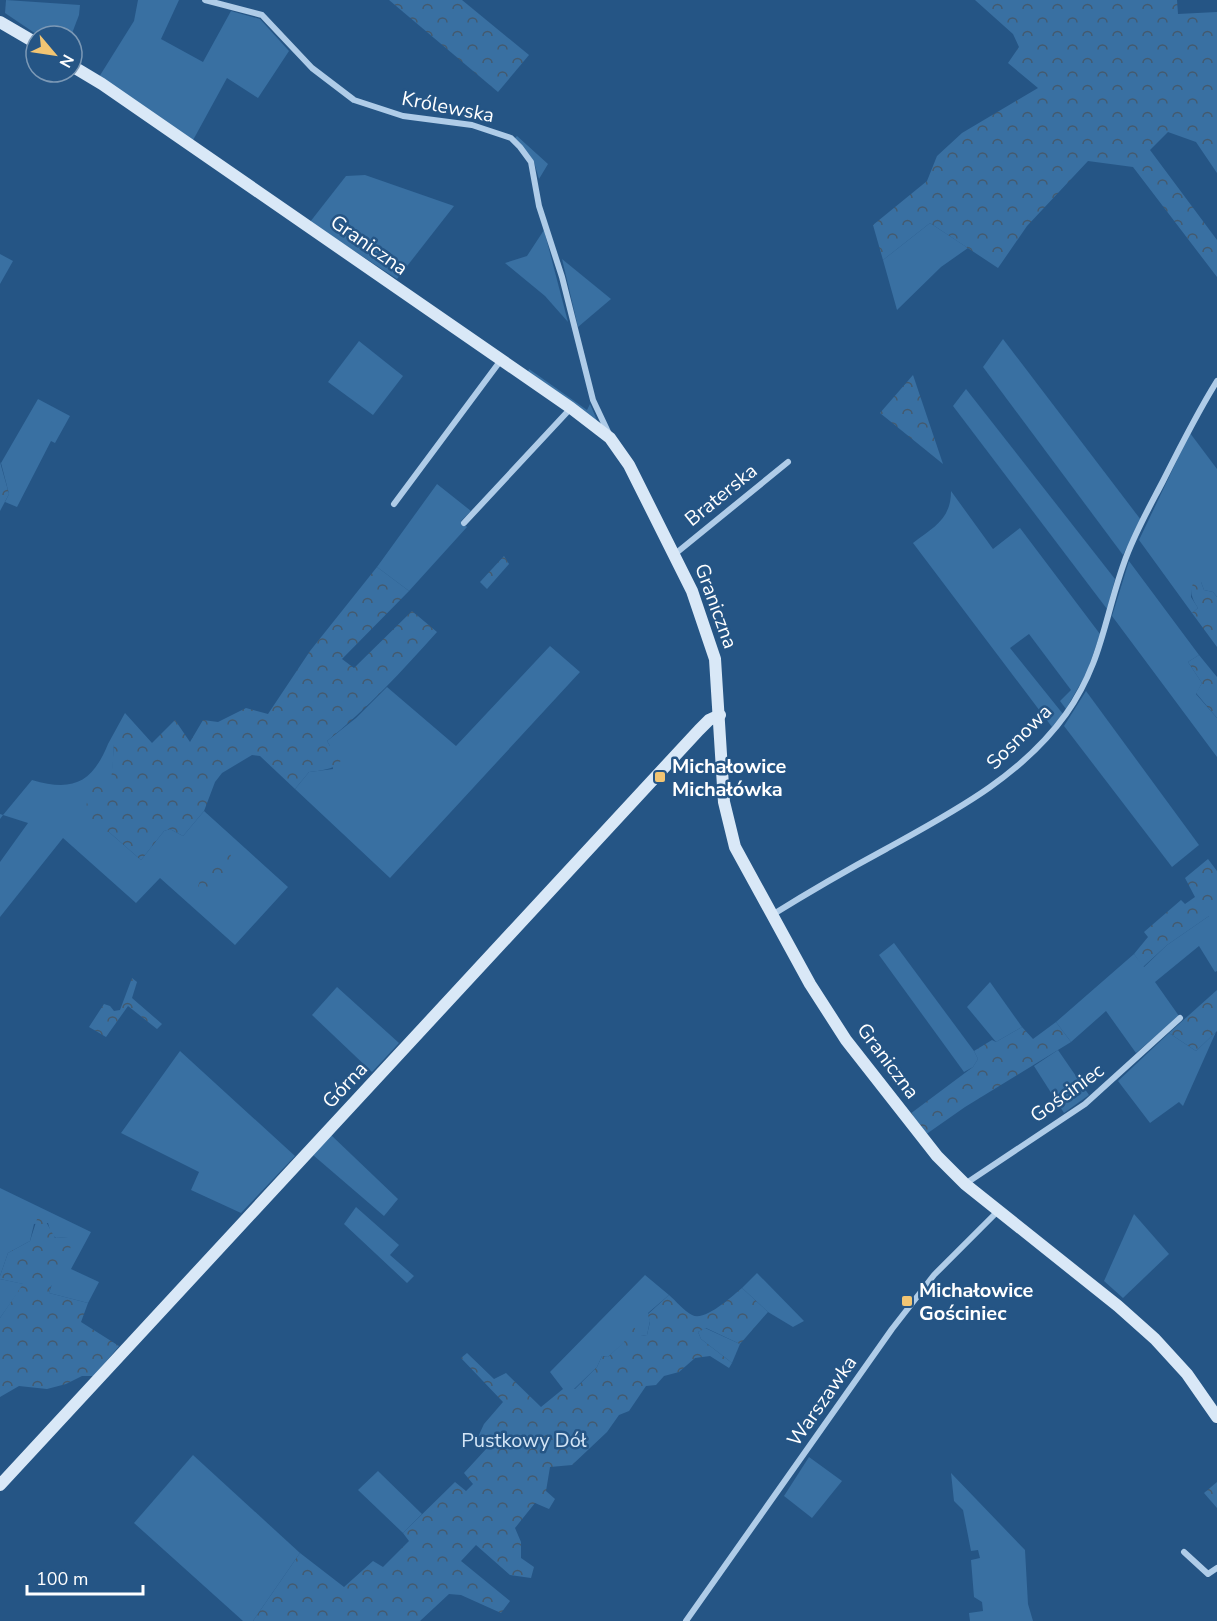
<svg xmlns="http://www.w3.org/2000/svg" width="1217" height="1621" font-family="'Nunito Sans',sans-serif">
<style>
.grass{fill:#3970a2}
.forest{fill:url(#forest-crowns)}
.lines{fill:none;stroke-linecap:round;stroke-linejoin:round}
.street{stroke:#afcce8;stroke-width:6}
.secondary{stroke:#d9e8f7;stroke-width:12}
.poi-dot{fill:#f2c573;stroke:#255585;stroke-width:2}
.labels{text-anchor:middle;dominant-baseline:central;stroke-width:5;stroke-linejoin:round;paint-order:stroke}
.street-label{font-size:20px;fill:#fff;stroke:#255585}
.poi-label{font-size:20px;font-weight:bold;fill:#fff;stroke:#255585;text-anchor:start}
.park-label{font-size:20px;fill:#d3e5f6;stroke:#255585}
</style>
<defs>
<pattern id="forest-crowns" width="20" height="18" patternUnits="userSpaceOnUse" patternTransform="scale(1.5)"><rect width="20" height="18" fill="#3970a2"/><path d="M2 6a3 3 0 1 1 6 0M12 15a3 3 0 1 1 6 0" fill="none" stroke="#445a6e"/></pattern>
</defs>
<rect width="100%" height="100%" fill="#255585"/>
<g class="grass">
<path d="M 6,0 L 80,5 L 79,15 L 71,36 L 39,36 L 5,13 Z"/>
<path d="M 138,0 L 179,0 L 161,39 L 203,62 L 231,11 L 260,19 L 289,51 L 258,98 L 227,78 L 192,142 L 99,77 L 134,21 Z"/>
<path d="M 517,136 L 548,164 L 539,179 L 534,162 L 514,139 Z"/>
<path d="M 365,175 L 454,206 L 397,279 L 310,222 L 346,176 Z"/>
<path d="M 930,223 L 968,248 L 941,267 L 897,310 L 883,260 Z"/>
<path d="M 544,230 L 568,322 L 545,296 L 505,263 L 527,256 Z"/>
<path d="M 0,254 L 13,261 L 0,284 Z"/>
<path d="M 562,259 L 611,299 L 578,327 Z"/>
<path d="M 1003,339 L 1141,520 L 1123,555 L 983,367 Z"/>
<path d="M 359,341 L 403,376 L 373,415 L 328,382 Z"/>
<path d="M 529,369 L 587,410 L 590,404 L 599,425 L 528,372 Z"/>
<path d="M 966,389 L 1115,579 L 1107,609 L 953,406 Z"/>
<path d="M 38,399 L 70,416 L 55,443 L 51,441 L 17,507 L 5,502 L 9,494 L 1,463 Z"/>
<path d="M 1190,433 L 1217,469 L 1217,597 L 1213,592 L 1204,590 L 1201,582 L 1192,589 L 1191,597 L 1198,608 L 1192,613 L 1139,540 Z"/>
<path d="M 437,484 L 471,511 L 461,521 L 467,527 L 409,591 L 377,567 Z"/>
<path d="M 951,491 L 993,549 L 1020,528 L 1100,634 L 1087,672 L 1066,709 L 1060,701 L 1071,690 L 1029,634 L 1010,648 L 1063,714 L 1052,727 L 913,543 C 934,527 951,519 951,491 Z"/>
<path d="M 1129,561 L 1199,655 L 1188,662 L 1202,683 L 1196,694 L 1217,718 L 1217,757 L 1112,616 Z"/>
<path d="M 550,646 L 580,672 L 390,878 L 295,789 L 309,772 L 333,769 L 330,746 L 327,741 L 356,718 L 387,687 L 456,746 Z"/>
<path d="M 1086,691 L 1199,845 L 1172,867 L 1064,726 Z"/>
<path d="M 108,744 L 114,744 L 109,832 L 141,860 L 164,831 L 170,829 L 183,836 L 204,811 L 288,887 L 235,945 L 160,878 L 136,903 L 63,838 L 0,917 L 0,862 L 28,823 L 3,815 L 0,819 L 0,814 L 3,815 L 32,780 C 73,792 92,783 108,744 Z"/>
<path d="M 1209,916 L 1217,916 L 1217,971 L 1215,972 L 1199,946 L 1155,982 L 1179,1016 L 1136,1053 L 1106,1011 L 1071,1042 L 1056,1022 L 1134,954 L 1144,967 L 1167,945 Z"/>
<path d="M 894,943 L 974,1051 L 978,1059 L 973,1067 L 964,1072 L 879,955 Z"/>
<path d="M 990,982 L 1022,1027 L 996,1042 L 967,1007 Z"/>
<path d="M 337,987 L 399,1043 L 372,1072 L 312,1015 Z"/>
<path d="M 1216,1032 L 1183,1106 L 1179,1102 L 1150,1123 L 1118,1081 L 1169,1033 L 1196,1051 Z"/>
<path d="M 1058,1050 L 1089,1095 L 1064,1113 L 1034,1066 Z"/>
<path d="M 180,1051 L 295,1156 L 241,1213 L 191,1190 L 199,1172 L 121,1133 Z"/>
<path d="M 331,1135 L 398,1199 L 384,1216 L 313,1155 Z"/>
<path d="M 0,1188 L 91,1232 L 71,1269 L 99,1282 L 88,1303 L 49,1293 L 68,1237 L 56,1238 L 51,1234 L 48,1223 L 34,1224 L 30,1241 L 8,1253 L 0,1276 Z"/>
<path d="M 356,1207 L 399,1245 L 390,1255 L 414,1276 L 407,1283 L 344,1224 Z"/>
<path d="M 1134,1214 L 1169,1254 L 1123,1298 L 1104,1281 Z"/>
<path d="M 757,1273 L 804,1321 L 793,1327 L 768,1312 L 742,1288 Z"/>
<path d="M 645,1275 L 669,1295 L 648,1313 L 650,1321 L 647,1335 L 629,1338 L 608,1357 L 602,1356 L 597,1367 L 574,1389 L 563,1389 L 550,1372 Z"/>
<path d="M 0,1279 L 24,1284 L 0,1318 Z"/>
<path d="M 705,1328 L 740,1344 L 732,1363 L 701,1339 L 698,1332 Z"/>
<path d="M 193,1455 L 300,1553 L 253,1621 L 243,1621 L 134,1523 Z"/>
<path d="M 809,1457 L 842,1481 L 812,1518 L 784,1496 Z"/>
<path d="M 378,1471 L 422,1514 L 403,1533 L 358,1490 Z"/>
<path d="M 951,1473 L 1025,1550 L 1028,1604 L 1033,1621 L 970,1621 L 969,1613 L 983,1611 L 982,1602 L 974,1597 L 971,1560 L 980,1558 L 978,1550 L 971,1551 L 963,1510 L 954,1501 Z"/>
</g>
<g class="forest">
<path d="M 389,0 L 462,0 L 529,55 L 498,92 Z"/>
<path d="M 975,0 L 1177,0 L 1178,14 L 1217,12 L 1217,173 L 1196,142 L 1168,132 L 1150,150 L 1217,240 L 1217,277 L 1133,167 L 1088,161 L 1027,226 L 998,268 L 930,223 L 883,260 L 873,225 L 927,181 L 937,156 L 962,133 L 1038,88 L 1008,63 L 1019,47 L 1013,34 Z"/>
<path d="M 913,375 L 943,464 L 880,413 Z"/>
<path d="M 0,462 L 9,494 L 0,511 Z"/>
<path d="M 504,556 L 509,564 L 487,589 L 480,582 Z"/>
<path d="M 377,567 L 409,591 L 342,659 L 354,668 L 412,611 L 437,632 C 402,671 368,708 327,741 L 330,746 L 342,748 C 347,769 324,770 309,772 L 295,789 L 260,756 L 252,755 L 222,773 L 215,782 L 204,811 L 183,836 L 170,829 L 164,831 L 141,860 L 109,832 L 91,830 L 86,808 L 90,784 L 111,782 L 114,745 L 108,744 L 125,713 L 152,743 L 175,720 L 190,742 L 203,720 L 218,722 L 246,708 L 268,714 L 310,651 Z"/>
<path d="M 1195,579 L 1201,582 L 1204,590 L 1213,592 L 1217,597 L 1217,647 L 1192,613 L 1198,608 C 1191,598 1189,590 1195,579 Z"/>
<path d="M 1199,655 L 1217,677 L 1217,718 L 1196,693 L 1202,683 L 1188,662 Z"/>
<path d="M 230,848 L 232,869 L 230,875 L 201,894 L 197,890 C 204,870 206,850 230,848 Z"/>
<path d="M 1208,859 L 1217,871 L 1217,916 L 1209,916 L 1167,945 L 1143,967 L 1134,954 L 1148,937 L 1144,932 L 1181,900 L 1185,904 L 1195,897 L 1185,878 Z"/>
<path d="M 132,978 L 137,982 L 132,998 L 162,1024 L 157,1029 L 128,1006 L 106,1037 L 89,1027 L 104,1004 L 110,1006 L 114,1011 L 120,1010 Z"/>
<path d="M 1217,990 L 1217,1031 L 1196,1051 L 1169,1033 Z"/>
<path d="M 1056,1022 L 1071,1042 L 965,1107 L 925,1135 L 910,1114 L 973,1067 L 978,1059 L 974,1051 L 992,1040 L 996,1042 L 1022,1027 L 1033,1039 Z"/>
<path d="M 44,1218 L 55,1238 L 68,1237 L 73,1239 L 61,1279 L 51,1286 L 49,1293 L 88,1303 L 81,1322 L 119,1346 L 94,1376 L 82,1376 L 66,1384 L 47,1389 L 19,1386 L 0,1397 L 0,1318 L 23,1284 L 0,1279 L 0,1276 L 8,1253 L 30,1241 L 37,1219 Z"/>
<path d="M 742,1288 L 768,1312 L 740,1344 L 706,1328 L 698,1332 L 701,1339 L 732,1363 L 729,1368 L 710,1356 L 695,1358 L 679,1372 L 664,1376 L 656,1385 L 646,1386 L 629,1411 L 619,1415 L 607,1432 L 572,1465 L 550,1467 L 546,1491 L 555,1499 L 549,1509 L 535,1503 L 515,1528 L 521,1542 L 521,1558 L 534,1567 L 531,1578 L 510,1575 L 476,1545 L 461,1561 L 510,1601 L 501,1613 L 461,1595 L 449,1594 L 420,1621 L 253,1621 L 300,1553 L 344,1587 L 373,1561 L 383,1567 L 409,1541 L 403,1533 L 455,1482 L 466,1491 L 473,1484 L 464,1473 L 487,1448 L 478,1437 L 484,1424 L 503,1402 L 461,1358 L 467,1353 L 494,1379 L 506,1373 L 541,1407 L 563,1389 L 575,1389 L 597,1367 L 602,1356 L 608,1357 L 628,1338 L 629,1329 L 633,1326 L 641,1336 L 647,1335 L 650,1322 L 648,1314 L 669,1295 C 676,1301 684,1311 692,1315 C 705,1322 732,1296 742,1288 Z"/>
<path d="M 1217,1482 L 1217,1508 L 1204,1493 Z"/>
</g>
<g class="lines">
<g class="street">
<path d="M 205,0 L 262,15 L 312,68 L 354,100 L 403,116 L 472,125 L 511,138 L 520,147 L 531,162 L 539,206 L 562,277 L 593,400 L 609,434"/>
<path d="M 394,504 L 501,360"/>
<path d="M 464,523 L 571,408"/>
<path d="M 675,554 L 788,462"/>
<path d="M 772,915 C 809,892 847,870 886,849 C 951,813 1021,777 1066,714 C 1102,663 1104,619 1124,563 C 1134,534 1149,508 1163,481 C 1180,447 1197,413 1217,381"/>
<path d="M 965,1184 L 1085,1104 L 1180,1018"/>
<path d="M 1184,1552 L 1208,1574 L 1217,1568"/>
<path d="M 686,1621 L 892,1329 L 934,1275 L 998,1211"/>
</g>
<g class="secondary">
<path d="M 0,22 L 36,43"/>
<path d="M 72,66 L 102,84 L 571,408 L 610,438 L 629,465 L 692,591 L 715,659 L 724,802 L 735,847 L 810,984 L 846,1040 L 937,1156 L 965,1184 L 1118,1306 L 1155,1339 L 1187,1374 L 1217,1417"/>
<path d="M 0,1485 L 699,730 L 709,720 L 720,715"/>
</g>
</g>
<g class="poi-dot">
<rect x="654" y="771" width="12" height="12" rx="3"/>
<rect x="901" y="1295" width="12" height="12" rx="3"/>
</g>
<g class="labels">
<g class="street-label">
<text transform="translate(448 107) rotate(11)">Królewska</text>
<text transform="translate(369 245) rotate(35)">Graniczna</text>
<text transform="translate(721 495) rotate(-39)">Braterska</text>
<text transform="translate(716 606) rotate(70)">Graniczna</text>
<text transform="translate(1019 737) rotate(-45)">Sosnowa</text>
<text transform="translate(888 1061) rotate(53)">Graniczna</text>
<text transform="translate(345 1085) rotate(-47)">Górna</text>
<text transform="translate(1067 1093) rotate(-36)">Gościniec</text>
<text transform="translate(822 1401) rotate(-55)">Warszawka</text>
</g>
<g class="poi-label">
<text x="672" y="766">Michałowice<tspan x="672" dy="23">Michałówka</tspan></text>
<text x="919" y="1290">Michałowice<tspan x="919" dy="23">Gościniec</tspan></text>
</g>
<g class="park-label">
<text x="524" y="1440">Pustkowy Dół</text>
</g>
</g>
<g transform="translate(54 54) rotate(119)"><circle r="28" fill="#255585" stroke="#7c99b6" stroke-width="1.5"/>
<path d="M0-4.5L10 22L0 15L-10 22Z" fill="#f2c573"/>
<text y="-9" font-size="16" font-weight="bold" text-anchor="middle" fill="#ffffff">N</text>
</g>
<path d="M27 1585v9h116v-9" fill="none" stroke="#ffffff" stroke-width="3"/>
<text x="36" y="1585" font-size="18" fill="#ffffff" stroke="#255585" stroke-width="4.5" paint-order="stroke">100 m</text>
</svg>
